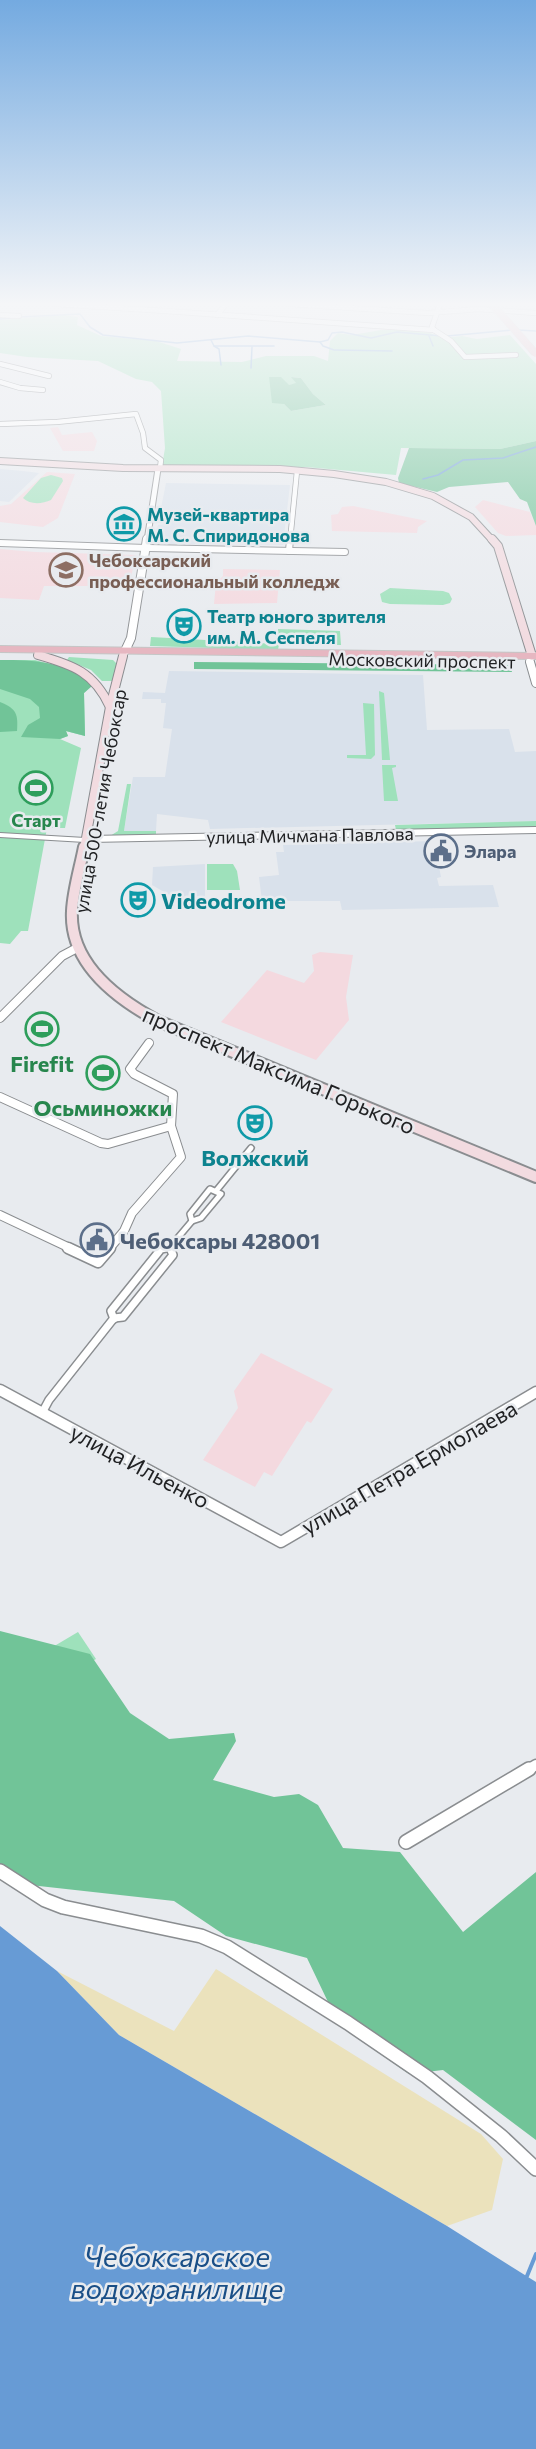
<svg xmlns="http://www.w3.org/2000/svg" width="536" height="2449" font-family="Commissioner,sans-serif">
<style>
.built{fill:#d9e1eb}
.education{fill:#f4d9df}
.green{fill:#9ee1bb;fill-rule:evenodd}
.forest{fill:#71c498}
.sand{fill:#ebe2bc}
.water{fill:#679bd5}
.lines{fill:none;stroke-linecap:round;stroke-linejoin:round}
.stream-far1{stroke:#679bd5;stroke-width:1.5}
.stream{stroke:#679bd5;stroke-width:4}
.pedestrian-far2-casing{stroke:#8a8d90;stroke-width:6}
.pedestrian-far1-casing{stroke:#8a8d90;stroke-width:8}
.pedestrian-casing{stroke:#8a8d90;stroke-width:10}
.minor-far4-casing{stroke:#8a8d90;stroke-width:6}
.minor-far3-casing{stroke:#8a8d90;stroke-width:8}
.minor-far2-casing{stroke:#8a8d90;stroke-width:10}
.minor-far1-casing{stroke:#8a8d90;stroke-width:13}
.minor-casing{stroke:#8a8d90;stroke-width:16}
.tertiary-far1-casing{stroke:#8a8d90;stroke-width:7}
.tertiary-casing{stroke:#8a8d90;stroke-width:10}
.secondary-far2-casing{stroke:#8a8d90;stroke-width:8}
.secondary-far1-casing{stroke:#8a8d90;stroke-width:10}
.secondary-casing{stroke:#8a8d90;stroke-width:14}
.primary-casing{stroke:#c5c6c6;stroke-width:2}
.pedestrian-far2{stroke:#fff;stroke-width:4}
.pedestrian-far1{stroke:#fff;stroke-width:5}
.pedestrian{stroke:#fff;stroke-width:7}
.minor-far4{stroke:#fff;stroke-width:4.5}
.minor-far3{stroke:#fff;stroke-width:6}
.minor-far2{stroke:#fff;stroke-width:8}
.minor-far1{stroke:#fff;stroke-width:10}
.minor{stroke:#fff;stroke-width:13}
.tertiary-far1{stroke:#fff;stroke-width:5}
.tertiary{stroke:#fff;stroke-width:8}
.secondary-far2{stroke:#f2dbe0;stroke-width:6}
.secondary-far1{stroke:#f2dbe0;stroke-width:8}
.secondary{stroke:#f2dbe0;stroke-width:10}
.primary{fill:#e6b7c1;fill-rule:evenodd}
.primary-bridge-casing{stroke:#c5c6c6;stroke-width:8;stroke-linecap:butt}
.primary-bridge{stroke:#e6b7c1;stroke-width:7}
.labels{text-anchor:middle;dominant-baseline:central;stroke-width:5;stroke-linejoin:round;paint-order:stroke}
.far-culture-label{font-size:18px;font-weight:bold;fill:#0d838f;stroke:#e8ebef;text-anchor:start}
.far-education-label{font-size:18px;font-weight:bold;fill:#785e54;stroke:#e8ebef;text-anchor:start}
.far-street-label{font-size:18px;fill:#212224;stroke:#e8ebef}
.far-leisure-label{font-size:18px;font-weight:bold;fill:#27864d;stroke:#e8ebef}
.far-service-label{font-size:18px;font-weight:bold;fill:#4e5e75;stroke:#e8ebef;text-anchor:start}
.culture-label{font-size:22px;font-weight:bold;fill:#0d838f;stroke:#e8ebef;text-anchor:start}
.leisure-label{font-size:22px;font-weight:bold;fill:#27864d;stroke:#e8ebef}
.street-label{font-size:22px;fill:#212224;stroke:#e8ebef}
.service-label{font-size:22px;font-weight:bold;fill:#4e5e75;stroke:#e8ebef;text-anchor:start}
.near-water-label{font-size:28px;font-style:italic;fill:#1a4f87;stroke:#e8ebef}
</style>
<rect width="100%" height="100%" fill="#e8ebef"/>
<g class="built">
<path d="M 0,469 L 23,471 L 39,473 L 9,502 L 0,501 Z"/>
<path d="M 166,483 L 290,485 L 283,545 L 155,544 L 158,525 L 166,524 L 167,518 L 159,518 Z"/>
<path d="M 169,671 L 423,675 L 427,730 L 509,729 L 515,752 L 536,751 L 536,821 L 210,829 L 208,820 L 157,814 L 156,831 L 124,831 L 133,777 L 165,777 L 172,729 L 163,728 L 166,703 L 161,703 L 161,699 L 142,699 L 143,692 L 165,693 Z"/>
<path d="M 434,841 L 441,877 L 437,878 L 439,886 L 493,885 L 499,907 L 342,910 L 340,901 L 262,901 L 259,877 L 279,875 L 276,852 L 284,852 L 283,845 Z"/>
<path d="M 205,864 L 205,896 L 173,897 L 152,885 L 153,867 Z"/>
</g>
<g class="education">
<path d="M 58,427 L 62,435 L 92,432 L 97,441 L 94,451 L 63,451 L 50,428 Z"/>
<path d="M 47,472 L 75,474 L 58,518 L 43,527 L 0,522 L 0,506 L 11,504 Z"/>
<path d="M 483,500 L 530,512 L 536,526 L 536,535 L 506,536 L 498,533 L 475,507 Z"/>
<path d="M 353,506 L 427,521 L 418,527 L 417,533 L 332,531 L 331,515 L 338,514 L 342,507 Z"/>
<path d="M 0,549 L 35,552 L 136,555 L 129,586 L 44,586 L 39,600 L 0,598 Z"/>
<path d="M 223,569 L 280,570 L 277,603 L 214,604 L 216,583 L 223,576 Z"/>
<path d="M 320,952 L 353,955 L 346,997 L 349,1020 L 316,1060 L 221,1022 L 267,970 L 304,983 L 314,971 L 312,955 Z"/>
<path d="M 261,1353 L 333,1389 L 311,1423 L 307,1421 L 272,1476 L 264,1472 L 255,1487 L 203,1460 L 238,1408 L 234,1391 Z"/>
</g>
<g class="green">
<path d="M 63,315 L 78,317 L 77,325 L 101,336 L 156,341 L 181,349 L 177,361 L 242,362 L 266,356 L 314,356 L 328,361 L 330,341 L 338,333 L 352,335 L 381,330 L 406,330 L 430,333 L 443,338 L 462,336 L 477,339 L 510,335 L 536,364 L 536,441 L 500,449 L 401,448 L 396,475 L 306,467 L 162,466 L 165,448 L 161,391 L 152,382 L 136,379 L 98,361 L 27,357 L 0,353 L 0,320 ZM 292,377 L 301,378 L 313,394 L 326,405 L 291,411 L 284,404 L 289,385 L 297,384 Z"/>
<path d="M 51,475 L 62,478 L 63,481 L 51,500 C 42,504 30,505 23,498 L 41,478 Z"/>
<path d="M 390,588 L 443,591 L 449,593 L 452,599 L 450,603 L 443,605 L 390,604 L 382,602 L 380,594 Z"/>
<path d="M 278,629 L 340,631 L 341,645 L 279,644 L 278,650 L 150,646 L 151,637 L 278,644 Z"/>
<path d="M 69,657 L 113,660 L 117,664 L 113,681 L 102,681 L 91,670 L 67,660 Z"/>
<path d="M 0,660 L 35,660 L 54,665 L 93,685 L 84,693 L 85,736 L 66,731 L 68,736 L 60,739 L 81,748 L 65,828 L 47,828 L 28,931 L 21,931 L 10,944 L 0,943 Z"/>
<path d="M 379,691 L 384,693 L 390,760 L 382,760 Z"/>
<path d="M 363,703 L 374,704 L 375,755 L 371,759 L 347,758 L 347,755 L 366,755 Z"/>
<path d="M 382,765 L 396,765 L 396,767 L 392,768 L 398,801 L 384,801 Z"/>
<path d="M 127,784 L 131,784 L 124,831 L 156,831 L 156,835 L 110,836 L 118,831 Z"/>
<path d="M 536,821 L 536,827 L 396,830 L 395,825 Z"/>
<path d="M 207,864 L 233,864 L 237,871 L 240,890 L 207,890 Z"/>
<path d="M 78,1632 L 96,1659 L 82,1667 L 51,1648 Z"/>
</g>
<g class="forest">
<path d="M 269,377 L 281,377 L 289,385 L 296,383 L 291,377 L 301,378 L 313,394 L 326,405 L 291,411 L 284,404 L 272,403 Z"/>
<path d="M 536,441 L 536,526 L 527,502 L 520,499 L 508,482 L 449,487 L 437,492 L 399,483 L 398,478 L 409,448 L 500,449 Z"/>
<path d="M 0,660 C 36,660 64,661 93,685 L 84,693 L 85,736 L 66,731 L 68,736 L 60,739 L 21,737 L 28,725 L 40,718 L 39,707 L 30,699 L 0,689 Z"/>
<path d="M 194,662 L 510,665 L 512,672 L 194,669 Z"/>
<path d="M 0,702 C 17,709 18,714 17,731 L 0,732 Z"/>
<path d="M 0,1631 L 90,1654 L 130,1713 L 169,1739 L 234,1733 L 236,1741 L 213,1780 L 274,1797 L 299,1794 L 318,1805 L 343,1848 L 400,1852 L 463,1932 L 536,1872 L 536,2140 L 443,2070 L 409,2074 L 339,2025 L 307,1958 L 226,1936 L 174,1901 L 30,1885 L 0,1866 Z"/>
</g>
<path class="sand" d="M 216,1969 L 481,2134 L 503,2159 L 492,2210 L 447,2226 L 119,2035 L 57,1971 L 174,2031 Z"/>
<path class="water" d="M 0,1926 L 57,1971 L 119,2035 L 447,2226 L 536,2282 L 536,2449 L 0,2449 Z"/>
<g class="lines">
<g class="stream-far1">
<path d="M 19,317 L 80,314 L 90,327 L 103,335 L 177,343 L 248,336 L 320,342 L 328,340 L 332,333 L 342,332 L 371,338 L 397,332 L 441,336"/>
<path d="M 0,319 L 11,318"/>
<path d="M 518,330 L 536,331"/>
<path d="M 429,336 L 433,346"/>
<path d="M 447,336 L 512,330"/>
<path d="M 211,340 L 214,346 L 274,346"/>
<path d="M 320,342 L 323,346 L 334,350"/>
<path d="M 214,346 L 219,349 L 221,365"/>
<path d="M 335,350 L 392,351"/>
<path d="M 251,368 L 252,347"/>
<path d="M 423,479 L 438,475 L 463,460 L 503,458 L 536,447"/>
</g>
<path class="stream" d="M 527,2276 L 536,2254"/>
<defs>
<path id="pedestrian-far2" d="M 0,835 L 85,840"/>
<g id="pedestrian-far1">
<path d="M 210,1189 L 221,1194 L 201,1218 L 192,1221 L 190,1214 Z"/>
<path d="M 216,1191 L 251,1148"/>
<path d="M 161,1249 L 170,1247"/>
<path d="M 171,1249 L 170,1247 L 192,1221"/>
</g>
<g id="pedestrian">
<path d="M 114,1319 L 111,1311 L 161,1249 L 166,1248"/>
<path d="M 42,1413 L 49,1400 L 114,1318 L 123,1317 L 173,1255 L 170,1248"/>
</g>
<g id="minor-far4">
<path d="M 55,304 L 166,311"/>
<path d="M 290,304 L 428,313 L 479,309 L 536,313"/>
<path d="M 166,311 L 434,330"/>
<path d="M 0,315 L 19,316"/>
<path d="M 217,315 L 226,304"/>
<path d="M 434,330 L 451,341 L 465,357 L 516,355"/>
<path d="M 434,330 L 432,327 L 440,304"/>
<path d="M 0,364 L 49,376"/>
<path d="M 0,382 L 20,388 L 43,390"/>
<path d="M 0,424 L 57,422 L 136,414 L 143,433 L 145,448 L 161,460 L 160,468"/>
<path d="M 290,541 L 297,471"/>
</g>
<g id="minor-far3">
<path d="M 0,543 L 146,548"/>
<path d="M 149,548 L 345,552"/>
<path d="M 289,551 L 290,539"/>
<path d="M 90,839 L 536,830"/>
</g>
<g id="minor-far2">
<path d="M 0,1018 L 62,956 L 77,948"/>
<path d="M 0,1097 L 101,1143 L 108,1144 L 171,1126"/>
<path d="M 0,1215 L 72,1249"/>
<path d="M 109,1249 L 124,1231 L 132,1213 L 181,1157 L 171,1126 L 173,1094 L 134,1074 L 130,1069 L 149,1043"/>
</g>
<g id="minor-far1">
<path d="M 68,1248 L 98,1262 L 110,1248"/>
<path d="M 0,1390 L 281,1542 L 536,1392"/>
<path d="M 526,1771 L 536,1765"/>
</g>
<g id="minor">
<path d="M 406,1842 L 529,1769"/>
<path d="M 0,1871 L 45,1900 L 63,1907 L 201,1936 L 227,1947 L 348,2023 L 427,2077 L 501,2136 L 536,2169"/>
</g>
<path id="tertiary-far1" d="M 147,541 L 158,469"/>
<g id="tertiary">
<path d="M 125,651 L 131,638 L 147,539"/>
<path d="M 530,662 L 536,683"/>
</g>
<path id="secondary-far2" d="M 0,461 L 123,468 L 280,469 L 334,474 L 386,482 L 433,496 L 471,517 L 493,541"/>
<g id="secondary-far1">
<path d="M 492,539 L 498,546 L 532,656"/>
<path d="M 38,655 C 73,665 94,672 110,707"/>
<path d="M 84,849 L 110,707 L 123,656"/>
</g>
<path id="secondary" d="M 84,847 C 80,868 73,890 72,911 C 69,964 117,999 158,1021 L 536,1177"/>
<path id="primary" d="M 0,646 L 536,653 L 536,659 L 0,652 Z"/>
</defs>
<use href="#pedestrian-far2" class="pedestrian-far2-casing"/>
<use href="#pedestrian-far1" class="pedestrian-far1-casing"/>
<use href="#pedestrian" class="pedestrian-casing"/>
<use href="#minor-far4" class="minor-far4-casing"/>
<use href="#minor-far3" class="minor-far3-casing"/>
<use href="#minor-far2" class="minor-far2-casing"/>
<use href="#minor-far1" class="minor-far1-casing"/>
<use href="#minor" class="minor-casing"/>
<use href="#tertiary-far1" class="tertiary-far1-casing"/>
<use href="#tertiary" class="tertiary-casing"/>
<use href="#secondary-far2" class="secondary-far2-casing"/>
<use href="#secondary-far1" class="secondary-far1-casing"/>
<use href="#secondary" class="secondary-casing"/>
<use href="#primary" class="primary-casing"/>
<use href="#pedestrian-far2" class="pedestrian-far2"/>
<use href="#pedestrian-far1" class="pedestrian-far1"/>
<use href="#pedestrian" class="pedestrian"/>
<use href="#minor-far4" class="minor-far4"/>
<use href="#minor-far3" class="minor-far3"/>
<use href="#minor-far2" class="minor-far2"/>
<use href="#minor-far1" class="minor-far1"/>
<use href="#minor" class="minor"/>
<use href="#tertiary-far1" class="tertiary-far1"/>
<use href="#tertiary" class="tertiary"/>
<use href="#secondary-far2" class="secondary-far2"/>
<use href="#secondary-far1" class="secondary-far1"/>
<use href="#secondary" class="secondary"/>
<use href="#primary" class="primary"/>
<defs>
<path id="primary-bridge" d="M 492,304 L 535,353"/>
</defs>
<use href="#primary-bridge" class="primary-bridge-casing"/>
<use href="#primary-bridge" class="primary-bridge"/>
</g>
<linearGradient id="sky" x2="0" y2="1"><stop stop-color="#74aae0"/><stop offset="0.47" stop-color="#f5f6f8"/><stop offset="1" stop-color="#f5f6f8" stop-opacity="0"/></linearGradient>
<rect width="536" height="647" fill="url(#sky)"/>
<defs>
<symbol id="museum-ring" viewBox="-11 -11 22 22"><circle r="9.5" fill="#e8ebef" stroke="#0f9aa8" stroke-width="1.5"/><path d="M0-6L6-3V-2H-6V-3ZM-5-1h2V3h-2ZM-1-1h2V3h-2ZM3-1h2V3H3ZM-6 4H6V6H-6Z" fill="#0f9aa8"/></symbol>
<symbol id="university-ring" viewBox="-11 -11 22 22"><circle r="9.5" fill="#e8ebef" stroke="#8d6e63" stroke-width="1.5"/><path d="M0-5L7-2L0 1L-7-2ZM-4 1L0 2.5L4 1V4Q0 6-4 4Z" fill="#8d6e63"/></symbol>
<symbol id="theatre-ring" viewBox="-11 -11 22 22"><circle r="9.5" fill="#e8ebef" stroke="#0f9aa8" stroke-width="1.5"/><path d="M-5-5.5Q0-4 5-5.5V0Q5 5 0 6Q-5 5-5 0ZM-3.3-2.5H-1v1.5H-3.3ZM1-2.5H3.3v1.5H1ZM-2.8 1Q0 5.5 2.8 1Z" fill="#0f9aa8"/></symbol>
<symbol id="stadium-ring" viewBox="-11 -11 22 22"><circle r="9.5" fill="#e8ebef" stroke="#2e9e5b" stroke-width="1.5"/><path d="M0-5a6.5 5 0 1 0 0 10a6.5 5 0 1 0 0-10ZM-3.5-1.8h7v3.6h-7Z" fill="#2e9e5b"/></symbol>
<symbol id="civic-ring" viewBox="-11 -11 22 22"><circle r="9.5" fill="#e8ebef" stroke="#5c6f8a" stroke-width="1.5"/><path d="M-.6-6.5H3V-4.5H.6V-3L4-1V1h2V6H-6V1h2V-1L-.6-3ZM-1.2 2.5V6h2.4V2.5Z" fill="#5c6f8a"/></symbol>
</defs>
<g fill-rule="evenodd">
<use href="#museum-ring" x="105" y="505" width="38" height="38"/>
<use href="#university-ring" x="47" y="551" width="38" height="38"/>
<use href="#theatre-ring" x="165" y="607" width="38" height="38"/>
<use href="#stadium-ring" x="17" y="769" width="38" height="38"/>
<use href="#civic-ring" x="422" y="832" width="38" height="38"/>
<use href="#theatre-ring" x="119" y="881" width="38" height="38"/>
<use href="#stadium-ring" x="23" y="1010" width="38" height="38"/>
<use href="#stadium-ring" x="84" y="1054" width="38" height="38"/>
<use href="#theatre-ring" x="236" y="1104" width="38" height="38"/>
<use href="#civic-ring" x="78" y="1221" width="38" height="38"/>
</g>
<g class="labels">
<g class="far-culture-label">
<text x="147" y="514">Музей-квартира<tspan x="147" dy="21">М. С. Спиридонова</tspan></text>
<text x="207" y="616">Театр юного зрителя<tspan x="207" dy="21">им. М. Сеспеля</tspan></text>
</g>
<g class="far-education-label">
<text x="89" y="560">Чебоксарский<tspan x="89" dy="21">профессиональный колледж</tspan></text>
</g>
<g class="far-street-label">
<text transform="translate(422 660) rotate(1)">Московский проспект</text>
<text transform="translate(100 801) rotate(-80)">улица 500-летия Чебоксар</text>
<text transform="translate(310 835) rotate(-1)">улица Мичмана Павлова</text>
</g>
<g class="far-leisure-label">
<text x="36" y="820">Старт</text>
</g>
<g class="far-service-label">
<text x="464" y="851">Элара</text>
</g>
<g class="culture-label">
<text x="161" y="900">Videodrome</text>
<text x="255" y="1157" text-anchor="middle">Волжский</text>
</g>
<g class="leisure-label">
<text x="42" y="1063">Firefit</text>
<text x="103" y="1107">Осьминожки</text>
</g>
<g class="street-label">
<text transform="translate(279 1070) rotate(23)">проспект Максима Горького</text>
<text transform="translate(140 1466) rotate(28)">улица Ильенко</text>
<text transform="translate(409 1467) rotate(-30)">улица Петра Ермолаева</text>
</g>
<g class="service-label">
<text x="120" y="1240">Чебоксары 428001</text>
</g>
<g class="near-water-label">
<text x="177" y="2256">Чебоксарское<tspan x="177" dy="32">водохранилище</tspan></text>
</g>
</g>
</svg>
